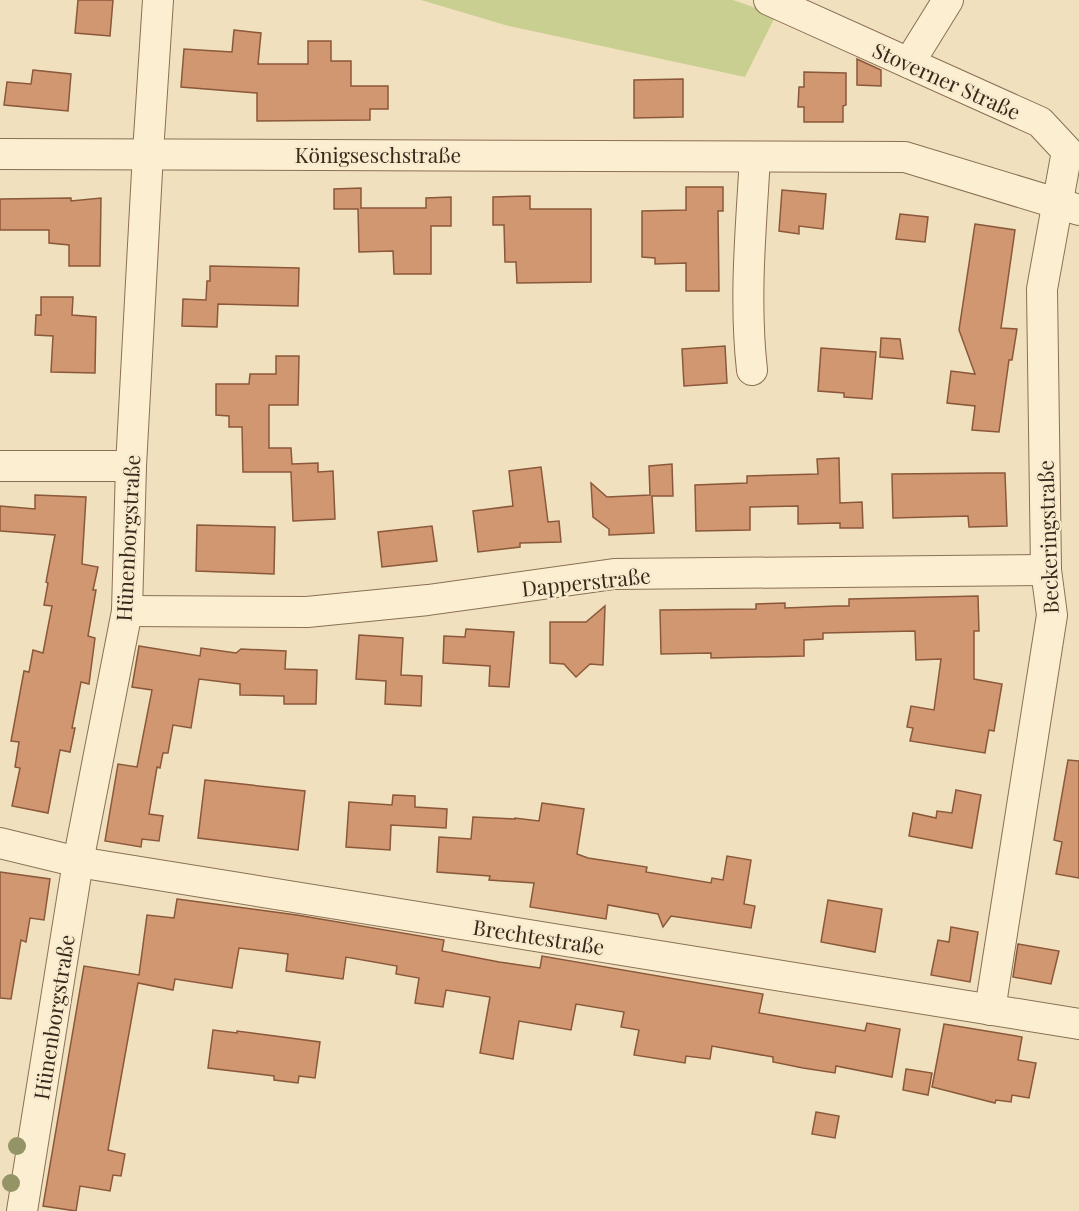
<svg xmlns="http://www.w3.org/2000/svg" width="1079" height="1211" font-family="'Playfair Display',serif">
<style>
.green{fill:#c9cf91}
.building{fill:#d19770;stroke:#8a583a;stroke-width:1.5}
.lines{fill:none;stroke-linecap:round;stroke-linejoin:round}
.minor-casing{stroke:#8a7055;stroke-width:32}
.minor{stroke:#fbeed1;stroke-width:30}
.tree{fill:#959467}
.labels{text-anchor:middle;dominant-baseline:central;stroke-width:4.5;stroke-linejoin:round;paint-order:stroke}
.street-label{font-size:21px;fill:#38281b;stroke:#f7eacd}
</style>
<rect width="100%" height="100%" fill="#f1e0bd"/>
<path class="green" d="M 421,0 L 733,0 L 776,15 L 745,77 L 505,25 Z"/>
<g class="building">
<path d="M 78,0 L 113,0 L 110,36 L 75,33 Z"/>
<path d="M 234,30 L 261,33 L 258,64 L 308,64 L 308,41 L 331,41 L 331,61 L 351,61 L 351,86 L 388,86 L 388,109 L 370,109 L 370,120 L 257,121 L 257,93 L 181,87 L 184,49 L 232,52 Z"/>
<path d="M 857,59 L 881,70 L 881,86 L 857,85 Z"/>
<path d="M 33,70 L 71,74 L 68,111 L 4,105 L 7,82 L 31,84 Z"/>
<path d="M 804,72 L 846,73 L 846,105 L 843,106 L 843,122 L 804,122 L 804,107 L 798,107 L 799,87 L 804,87 Z"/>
<path d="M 683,79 L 683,117 L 634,118 L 634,80 Z"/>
<path d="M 686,187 L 723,187 L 723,211 L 718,211 L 719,291 L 686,291 L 686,263 L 655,264 L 655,258 L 642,257 L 642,211 L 686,210 Z"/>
<path d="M 361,188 L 361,208 L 426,208 L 426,198 L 451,197 L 451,226 L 431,226 L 431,274 L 394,274 L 393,251 L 359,252 L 358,209 L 334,209 L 334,189 Z"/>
<path d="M 782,190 L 826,194 L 823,229 L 799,226 L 799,234 L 779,231 Z"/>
<path d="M 530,196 L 530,209 L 591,209 L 591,282 L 517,283 L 516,262 L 505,262 L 504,225 L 493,225 L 493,197 Z"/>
<path d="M 71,198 L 71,201 L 101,198 L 100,266 L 69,266 L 69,245 L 49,243 L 49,230 L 0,230 L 0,199 Z"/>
<path d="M 900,214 L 928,217 L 925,242 L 896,239 Z"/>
<path d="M 975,224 L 1015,230 L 1001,328 L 1017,329 L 1012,360 L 1009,360 L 999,432 L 972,430 L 975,406 L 947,403 L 951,371 L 975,374 L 959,330 Z"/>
<path d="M 210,266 L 299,268 L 298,306 L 218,304 L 217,327 L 182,326 L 183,299 L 206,300 L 207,281 L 210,281 Z"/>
<path d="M 41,297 L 73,297 L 72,315 L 96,317 L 95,373 L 51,372 L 53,336 L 35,335 L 36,315 L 41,315 Z"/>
<path d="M 881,338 L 900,339 L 903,359 L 880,357 Z"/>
<path d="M 725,346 L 727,383 L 684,386 L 682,349 Z"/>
<path d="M 821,348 L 876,352 L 872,399 L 844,397 L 844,393 L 818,391 Z"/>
<path d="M 276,356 L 299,356 L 298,405 L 269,405 L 269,448 L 291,448 L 292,464 L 318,463 L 318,472 L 333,471 L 335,519 L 293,521 L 291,472 L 243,472 L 242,427 L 229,427 L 229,416 L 216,415 L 216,384 L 249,384 L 250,374 L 276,374 Z"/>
<path d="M 839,458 L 840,503 L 862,502 L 863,528 L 840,528 L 840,523 L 798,524 L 798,506 L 750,507 L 750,530 L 696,531 L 695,485 L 747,483 L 747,476 L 818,474 L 817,459 Z"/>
<path d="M 672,464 L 673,496 L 652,496 L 654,533 L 609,535 L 609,529 L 593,517 L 591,483 L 607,497 L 650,495 L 649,466 Z"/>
<path d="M 541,467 L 548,522 L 559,521 L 561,542 L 520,543 L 520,547 L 478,552 L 473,511 L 513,506 L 509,471 Z"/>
<path d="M 990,473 L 1005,473 L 1007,526 L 969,527 L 968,516 L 893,518 L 892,474 Z"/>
<path d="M 35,495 L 86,497 L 82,564 L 98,567 L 93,590 L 96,590 L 88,636 L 95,638 L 89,684 L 81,682 L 72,728 L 75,728 L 70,752 L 60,750 L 48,813 L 12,806 L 20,768 L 15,767 L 19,742 L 11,741 L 24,671 L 29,672 L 33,650 L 43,653 L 52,606 L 44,605 L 48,583 L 46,582 L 55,535 L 0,531 L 0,506 L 35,509 Z"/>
<path d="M 197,525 L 275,527 L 274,574 L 196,571 Z"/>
<path d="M 432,526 L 437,561 L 382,567 L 378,532 Z"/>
<path d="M 978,596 L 979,631 L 974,631 L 974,679 L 1002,684 L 994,731 L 989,730 L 985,753 L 910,741 L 913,728 L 907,727 L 911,706 L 934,710 L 941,659 L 916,660 L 915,631 L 823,633 L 823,639 L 804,640 L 804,656 L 711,658 L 711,653 L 661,654 L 660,610 L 756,609 L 756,604 L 785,603 L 785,608 L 837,606 L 849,606 L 849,599 Z"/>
<path d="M 605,606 L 603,665 L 590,664 L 576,677 L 564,664 L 550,663 L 550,622 L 586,622 Z"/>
<path d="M 466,629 L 514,632 L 509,687 L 489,686 L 490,666 L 443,663 L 444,636 L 465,637 Z"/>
<path d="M 359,635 L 403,638 L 401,675 L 422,676 L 421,706 L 385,704 L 386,681 L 356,679 Z"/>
<path d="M 139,646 L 200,656 L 201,648 L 236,653 L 241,649 L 286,651 L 285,669 L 317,670 L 316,704 L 284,704 L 284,696 L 240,695 L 240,684 L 199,679 L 191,728 L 173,725 L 168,753 L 163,753 L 160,768 L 157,767 L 149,814 L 163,816 L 159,841 L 142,839 L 141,847 L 105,841 L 118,764 L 137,767 L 152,690 L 132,687 Z"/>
<path d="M 1068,760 L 1079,761 L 1079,878 L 1056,874 L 1062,842 L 1054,840 Z"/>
<path d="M 205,780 L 305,791 L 298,850 L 198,838 Z"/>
<path d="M 956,790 L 981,795 L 972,848 L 909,836 L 913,813 L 936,818 L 937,811 L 952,813 Z"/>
<path d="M 393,795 L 415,796 L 415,807 L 447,809 L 446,828 L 391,825 L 390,850 L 346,847 L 349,802 L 392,805 Z"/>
<path d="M 542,803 L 584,809 L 577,854 L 588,858 L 647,867 L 646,872 L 711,883 L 712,878 L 723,880 L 727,856 L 751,860 L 744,904 L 755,906 L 751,928 L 671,916 L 663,927 L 658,914 L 608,905 L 606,919 L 530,907 L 534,883 L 489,880 L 490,876 L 437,872 L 439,837 L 471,839 L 473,817 L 515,819 L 515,818 L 539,821 Z"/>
<path d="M 0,872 L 50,879 L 44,920 L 30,918 L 26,942 L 21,940 L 11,999 L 0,998 Z"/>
<path d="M 177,899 L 297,915 L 444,940 L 442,951 L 499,962 L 540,968 L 542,956 L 763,994 L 759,1013 L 865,1031 L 867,1023 L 900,1029 L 892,1077 L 836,1066 L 835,1073 L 803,1068 L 773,1062 L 773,1057 L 712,1046 L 710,1059 L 686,1056 L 685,1063 L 634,1055 L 639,1030 L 621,1027 L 624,1012 L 576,1004 L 571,1030 L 519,1021 L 513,1059 L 480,1053 L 490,997 L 446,990 L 443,1007 L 415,1003 L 419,978 L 396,974 L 397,966 L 346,957 L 343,979 L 286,971 L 288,954 L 239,948 L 232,988 L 175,979 L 173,990 L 138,983 L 108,1150 L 125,1154 L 121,1176 L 113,1175 L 110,1191 L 80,1186 L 76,1211 L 43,1206 L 84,966 L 139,975 L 147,915 L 174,918 Z"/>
<path d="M 828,900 L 882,909 L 875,952 L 821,942 Z"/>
<path d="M 951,927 L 978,932 L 970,982 L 931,975 L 938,940 L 949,942 Z"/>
<path d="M 1018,944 L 1059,951 L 1051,984 L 1013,977 Z"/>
<path d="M 944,1024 L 1022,1037 L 1018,1060 L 1036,1063 L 1029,1098 L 1012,1095 L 1011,1102 L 996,1100 L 995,1103 L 932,1087 Z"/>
<path d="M 213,1030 L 237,1033 L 237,1031 L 320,1042 L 315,1078 L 299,1076 L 298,1083 L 274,1080 L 274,1076 L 208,1068 Z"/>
<path d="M 906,1069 L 932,1073 L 928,1095 L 903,1090 Z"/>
<path d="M 816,1112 L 839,1116 L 835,1138 L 812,1134 Z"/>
</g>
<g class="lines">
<defs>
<g id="minor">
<path d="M 769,0 L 1040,122 L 1067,151 L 1042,289 L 1046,570 L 1052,615 L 990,1010"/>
<path d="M 909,63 L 948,0"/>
<path d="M 0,154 L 905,157 L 1079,210"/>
<path d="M 752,370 C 744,299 751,228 755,157"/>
<path d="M 0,466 L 131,466"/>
<path d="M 127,611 L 307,612 L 428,600 L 614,574 L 1046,570"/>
<path d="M 0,843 L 78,862 L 1079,1024"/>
<path d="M 22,1211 L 78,862 L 127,611 L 131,466 L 148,153 L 158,0"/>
</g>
</defs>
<use href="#minor" class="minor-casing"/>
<use href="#minor" class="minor"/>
</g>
<g class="tree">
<circle cx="17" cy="1146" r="9"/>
<circle cx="11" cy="1183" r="9"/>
</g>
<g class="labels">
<g class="street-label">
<text transform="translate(947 80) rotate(24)">Stoverner Straße</text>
<text x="378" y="154">Königseschstraße</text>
<text transform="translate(1047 537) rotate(-92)">Beckeringstraße</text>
<text transform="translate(127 538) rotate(-87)">Hünenborgstraße</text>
<text transform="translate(586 581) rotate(-6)">Dapperstraße</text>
<text transform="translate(539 936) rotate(9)">Brechtestraße</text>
<text transform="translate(53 1017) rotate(-81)">Hünenborgstraße</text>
</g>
</g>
</svg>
